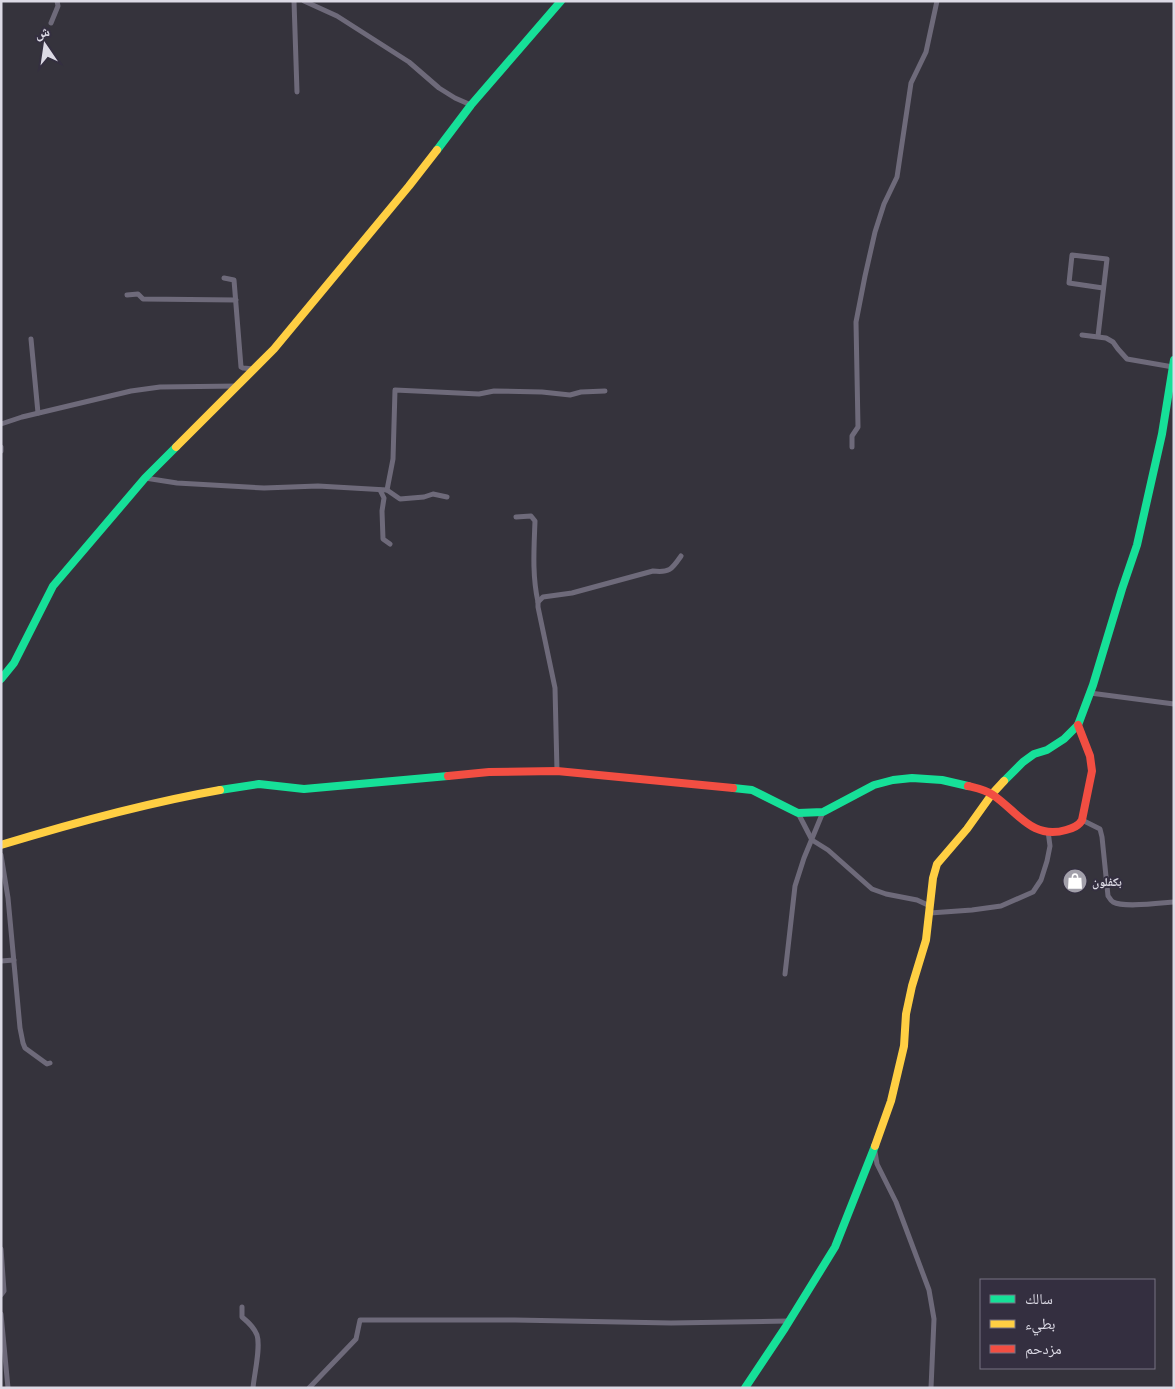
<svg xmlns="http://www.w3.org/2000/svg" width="1175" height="1389" font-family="'Golos Text','Noto Naskh Arabic',sans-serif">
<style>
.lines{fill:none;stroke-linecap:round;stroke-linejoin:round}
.street{stroke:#6e6a7a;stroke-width:5}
.fast{stroke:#16e098;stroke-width:8}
.slow{stroke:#ffcf43;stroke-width:8}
.jam{stroke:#f24e42;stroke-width:8}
.labels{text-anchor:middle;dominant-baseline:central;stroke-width:4;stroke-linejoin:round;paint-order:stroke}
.poi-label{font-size:12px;font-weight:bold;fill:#dcdae5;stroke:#342f40;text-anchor:start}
</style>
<rect width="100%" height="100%" fill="#35333c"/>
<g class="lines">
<g class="street">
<path d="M 294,1 L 297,92"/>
<path d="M 304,1 L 337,16 L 409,62 L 439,88 L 455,98 L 471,105"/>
<path d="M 51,23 L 58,6 L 57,1"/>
<path d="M 224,278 L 234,280 L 241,367 L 243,368 L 254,369"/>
<path d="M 127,295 L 138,294 L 143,299 L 236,300"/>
<path d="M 1082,335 L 1106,338 L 1113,342 L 1118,349 L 1127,359 L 1173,367"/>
<path d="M 1098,336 L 1107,259 L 1072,255 L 1069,283 L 1103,288"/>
<path d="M 31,339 L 38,413"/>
<path d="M 1,424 L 22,417 L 131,391 L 160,387 L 238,386"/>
<path d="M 1,447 L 1,451"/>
<path d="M 852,447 L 852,436 L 858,427 L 856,322 L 865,276 L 875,232 L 884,204 L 897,177 L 911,83 L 926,52 L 937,1"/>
<path d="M 145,478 L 177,483 L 264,488 L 318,486 L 387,490 L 393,459 L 395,390 L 479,394 L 494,391 L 542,392 L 570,395 L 581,392 L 605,391"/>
<path d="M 380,490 L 384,498 L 382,511 L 383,539 L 390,544"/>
<path d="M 387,490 L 400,499 L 424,497 L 433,494 L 447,497"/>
<path d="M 516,517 L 531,516 L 535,521 C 534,548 532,575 538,602"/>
<path d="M 1090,693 L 1174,704"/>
<path d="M 557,771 L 555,688 L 538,607 L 538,602 L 543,597 L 572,593 L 653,571 C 670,573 672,569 681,556"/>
<path d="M 798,813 L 812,840 L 828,850 L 872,889 L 886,894 L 917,900 L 930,906"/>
<path d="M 1082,820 L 1100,829 L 1102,837 L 1108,896 C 1110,898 1110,900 1113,902 C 1124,908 1160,903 1174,902"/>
<path d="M 1,855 L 8,898 L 20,1028 L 23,1043 L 25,1048 L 47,1064 L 50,1063"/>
<path d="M 930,913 L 972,910 L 1001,906 L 1033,892 L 1041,880 L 1047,861 L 1050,846 L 1048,831"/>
<path d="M 1,961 L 14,960"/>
<path d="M 785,974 L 795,886 L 804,858 L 823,812"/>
<path d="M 875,1152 L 877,1164 L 896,1202 L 929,1290 L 934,1319 L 931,1388"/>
<path d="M 1,1249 L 4,1291 L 1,1295"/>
<path d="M 242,1307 L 242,1317 C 248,1322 254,1327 257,1335 C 261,1347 254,1375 253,1388"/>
<path d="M 1,1314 L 8,1388"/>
<path d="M 309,1388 L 356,1339 L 360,1320 L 515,1320 L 671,1323 L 788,1321"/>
</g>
<g class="fast">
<path d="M 437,150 L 471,105 L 561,1"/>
<path d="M 1,679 L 14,663 L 53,586 L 145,478 L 176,447"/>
<path d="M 1004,781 L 1023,762 L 1034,754 L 1047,750 L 1064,739 L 1078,725 L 1093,685 L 1122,589 L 1137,545 L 1162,434 L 1174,360"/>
<path d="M 733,788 L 752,790 L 798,813 L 823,812 L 874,785 L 893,780 L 912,778 L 942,780 L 968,786"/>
<path d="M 220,790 L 259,784 L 304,789 L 448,776"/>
<path d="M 745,1388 L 785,1328 L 835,1247 L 875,1146"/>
</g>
<g class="slow">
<path d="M 176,447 L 274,349 L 409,186 L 437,150"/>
<path d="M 1,845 C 73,823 146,803 220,790"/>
<path d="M 875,1146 L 891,1101 L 904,1046 L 906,1014 L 912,986 L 926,940 L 933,878 L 937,864 L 967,829 L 992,794 L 1004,781"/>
</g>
<g class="jam">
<path d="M 448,776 L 489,772 L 557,771 L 733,788"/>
<path d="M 968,786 C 976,788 986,790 993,795 C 1018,812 1032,840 1066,830 C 1073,828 1079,826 1082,820 L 1092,771 L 1090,756 L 1078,725"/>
</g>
</g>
<defs>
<symbol id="shop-disc" viewBox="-11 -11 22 22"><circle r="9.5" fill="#a2a0aa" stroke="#342f40"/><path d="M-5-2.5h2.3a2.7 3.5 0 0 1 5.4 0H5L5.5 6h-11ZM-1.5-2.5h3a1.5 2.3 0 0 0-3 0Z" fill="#fff"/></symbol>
</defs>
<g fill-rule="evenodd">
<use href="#shop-disc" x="1061" y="867" width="28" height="28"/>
</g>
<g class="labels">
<g class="poi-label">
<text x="1092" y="881">بكفلون</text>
</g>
</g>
<rect width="1175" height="1389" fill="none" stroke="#dcdae5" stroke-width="5"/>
<rect x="980" y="1279" width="175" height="90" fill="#342f40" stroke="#777382"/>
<rect x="990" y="1295" width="25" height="8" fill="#16e098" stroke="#777382"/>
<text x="1025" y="1304" font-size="15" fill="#dcdae5">سالك</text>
<rect x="990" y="1320" width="25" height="8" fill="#ffcf43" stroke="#777382"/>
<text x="1025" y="1329" font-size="15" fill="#dcdae5">بطيء</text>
<rect x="990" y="1345" width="25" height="8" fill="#f24e42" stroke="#777382"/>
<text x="1025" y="1354" font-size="15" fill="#dcdae5">مزدحم</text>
<g transform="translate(45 45) rotate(347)" stroke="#342f40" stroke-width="4" paint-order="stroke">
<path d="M0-4L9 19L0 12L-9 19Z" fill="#dcdae5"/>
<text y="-8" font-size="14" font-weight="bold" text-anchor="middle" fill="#dcdae5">ش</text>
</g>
</svg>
